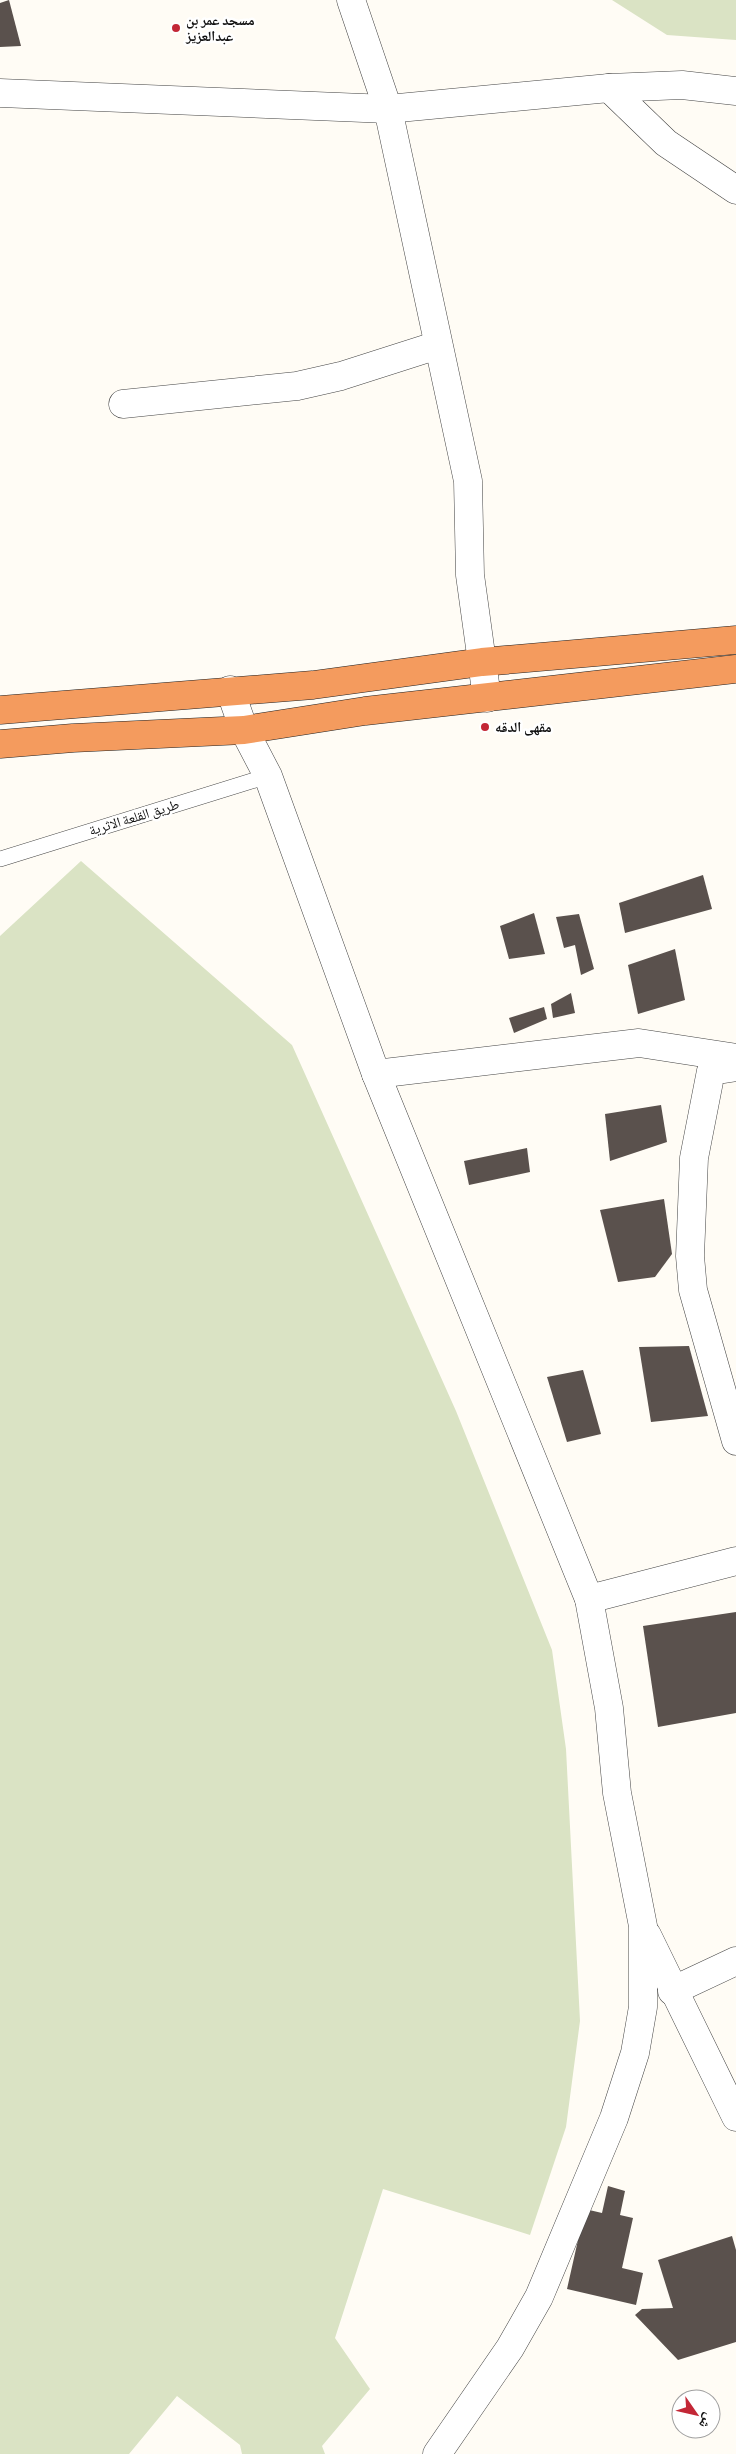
<svg xmlns="http://www.w3.org/2000/svg" width="736" height="2454" font-family="'Crimson Pro','Noto Naskh Arabic',serif">
<style>
.cemetery{fill:#dae3c4}
.building{fill:#5a514d}
.lines{fill:none;stroke-linecap:round;stroke-linejoin:round}
.lane-casing{stroke:#444;stroke-width:16}
.street-casing{stroke:#444;stroke-width:29}
.highway-casing{stroke:#222;stroke-width:29}
.lane{stroke:#fff;stroke-width:15}
.street{stroke:#fff;stroke-width:28}
.highway{stroke:#f49b5e;stroke-width:28}
.poi-dot{fill:#c32736;stroke:#fff;stroke-width:2}
.labels{text-anchor:middle;dominant-baseline:central;stroke-width:5;stroke-linejoin:round;paint-order:stroke}
.poi-label{font-size:14px;font-weight:bold;fill:#111;stroke:#fff;text-anchor:start}
.street-label{font-size:14px;fill:#111;stroke:#fff}
</style>
<rect width="100%" height="100%" fill="#fffcf5"/>
<g class="cemetery">
<path d="M 612,0 L 736,0 L 736,40 L 667,35 Z"/>
<path d="M 81,861 L 292,1045 L 456,1411 L 552,1650 L 566,1749 L 580,2021 L 566,2127 L 530,2235 L 383,2189 L 335,2338 L 370,2389 L 322,2446 L 325,2454 L 242,2454 L 240,2445 L 177,2396 L 129,2454 L 0,2454 L 0,936 Z"/>
</g>
<g class="building">
<path d="M 9,0 L 21,46 L 0,47 L 0,3 Z"/>
<path d="M 703,875 L 712,909 L 625,933 L 619,903 Z"/>
<path d="M 534,913 L 545,954 L 509,959 L 500,926 Z"/>
<path d="M 579,914 L 594,969 L 581,975 L 575,945 L 564,948 L 556,917 Z"/>
<path d="M 675,949 L 685,1000 L 638,1014 L 628,965 Z"/>
<path d="M 571,993 L 575,1013 L 553,1018 L 551,1004 Z"/>
<path d="M 544,1007 L 547,1019 L 514,1033 L 509,1018 Z"/>
<path d="M 661,1105 L 667,1142 L 610,1161 L 605,1114 Z"/>
<path d="M 527,1148 L 530,1172 L 469,1185 L 464,1161 Z"/>
<path d="M 664,1199 L 672,1254 L 655,1277 L 618,1282 L 600,1210 Z"/>
<path d="M 689,1346 L 708,1416 L 651,1422 L 639,1347 Z"/>
<path d="M 583,1370 L 601,1434 L 567,1442 L 547,1377 Z"/>
<path d="M 736,1612 L 736,1713 L 658,1727 L 643,1626 Z"/>
<path d="M 608,2186 L 625,2191 L 620,2215 L 633,2218 L 622,2268 L 643,2273 L 636,2305 L 567,2289 L 585,2209 L 602,2213 Z"/>
<path d="M 732,2236 L 736,2250 L 736,2342 L 678,2360 L 635,2315 L 642,2309 L 673,2308 L 658,2260 Z"/>
</g>
<g class="lines">
<defs>
<path id="lane" d="M 0,859 L 268,776"/>
<g id="street">
<path d="M 351,0 L 388,109 L 468,481 L 470,575 L 487,698"/>
<path d="M 609,88 L 666,143 L 736,190"/>
<path d="M 0,93 L 388,109 L 609,88 L 682,85 L 736,91"/>
<path d="M 123,404 L 297,386 L 341,376 L 438,345"/>
<path d="M 230,690 L 244,730 L 268,776 L 376,1074 L 589,1599 L 609,1708 L 617,1793 L 643,1926 L 643,2007 L 635,2053 L 614,2118 L 539,2297 L 510,2348 L 437,2454"/>
<path d="M 736,1067 L 711,1071 L 694,1158 L 690,1256 L 693,1290 L 736,1441"/>
<path d="M 376,1074 L 639,1043 L 736,1058"/>
<path d="M 589,1599 L 736,1561"/>
<path d="M 647,1935 L 736,2117"/>
<path d="M 672,1991 L 736,1961"/>
</g>
<g id="highway">
<path d="M 0,710 L 313,685 L 482,662 L 736,640"/>
<path d="M 0,744 L 73,738 L 244,730 L 365,711 L 736,669"/>
</g>
</defs>
<use href="#lane" class="lane-casing"/>
<use href="#street" class="street-casing"/>
<use href="#highway" class="highway-casing"/>
<use href="#lane" class="lane"/>
<use href="#street" class="street"/>
<use href="#highway" class="highway"/>
</g>
<g class="poi-dot">
<circle cx="176" cy="28" r="5"/>
<circle cx="485" cy="727" r="5"/>
</g>
<g class="labels">
<g class="poi-label">
<text x="186" y="20">مسجد عمر بن<tspan x="186" dy="16">عبدالعزيز</tspan></text>
<text x="495" y="727">مقهى الدقه</text>
</g>
<g class="street-label">
<text transform="translate(134 817) rotate(-17)">طريق القلعة الاثرية</text>
</g>
</g>
<g transform="translate(696 2414) rotate(124)"><circle r="24" fill="#ffffff" stroke="#a0a0a0"/>
<path d="M0-4L9 19L0 12L-9 19Z" fill="#c32736"/>
<text y="-8" font-size="14" font-weight="bold" text-anchor="middle" fill="#111111">ش</text>
</g>
</svg>
